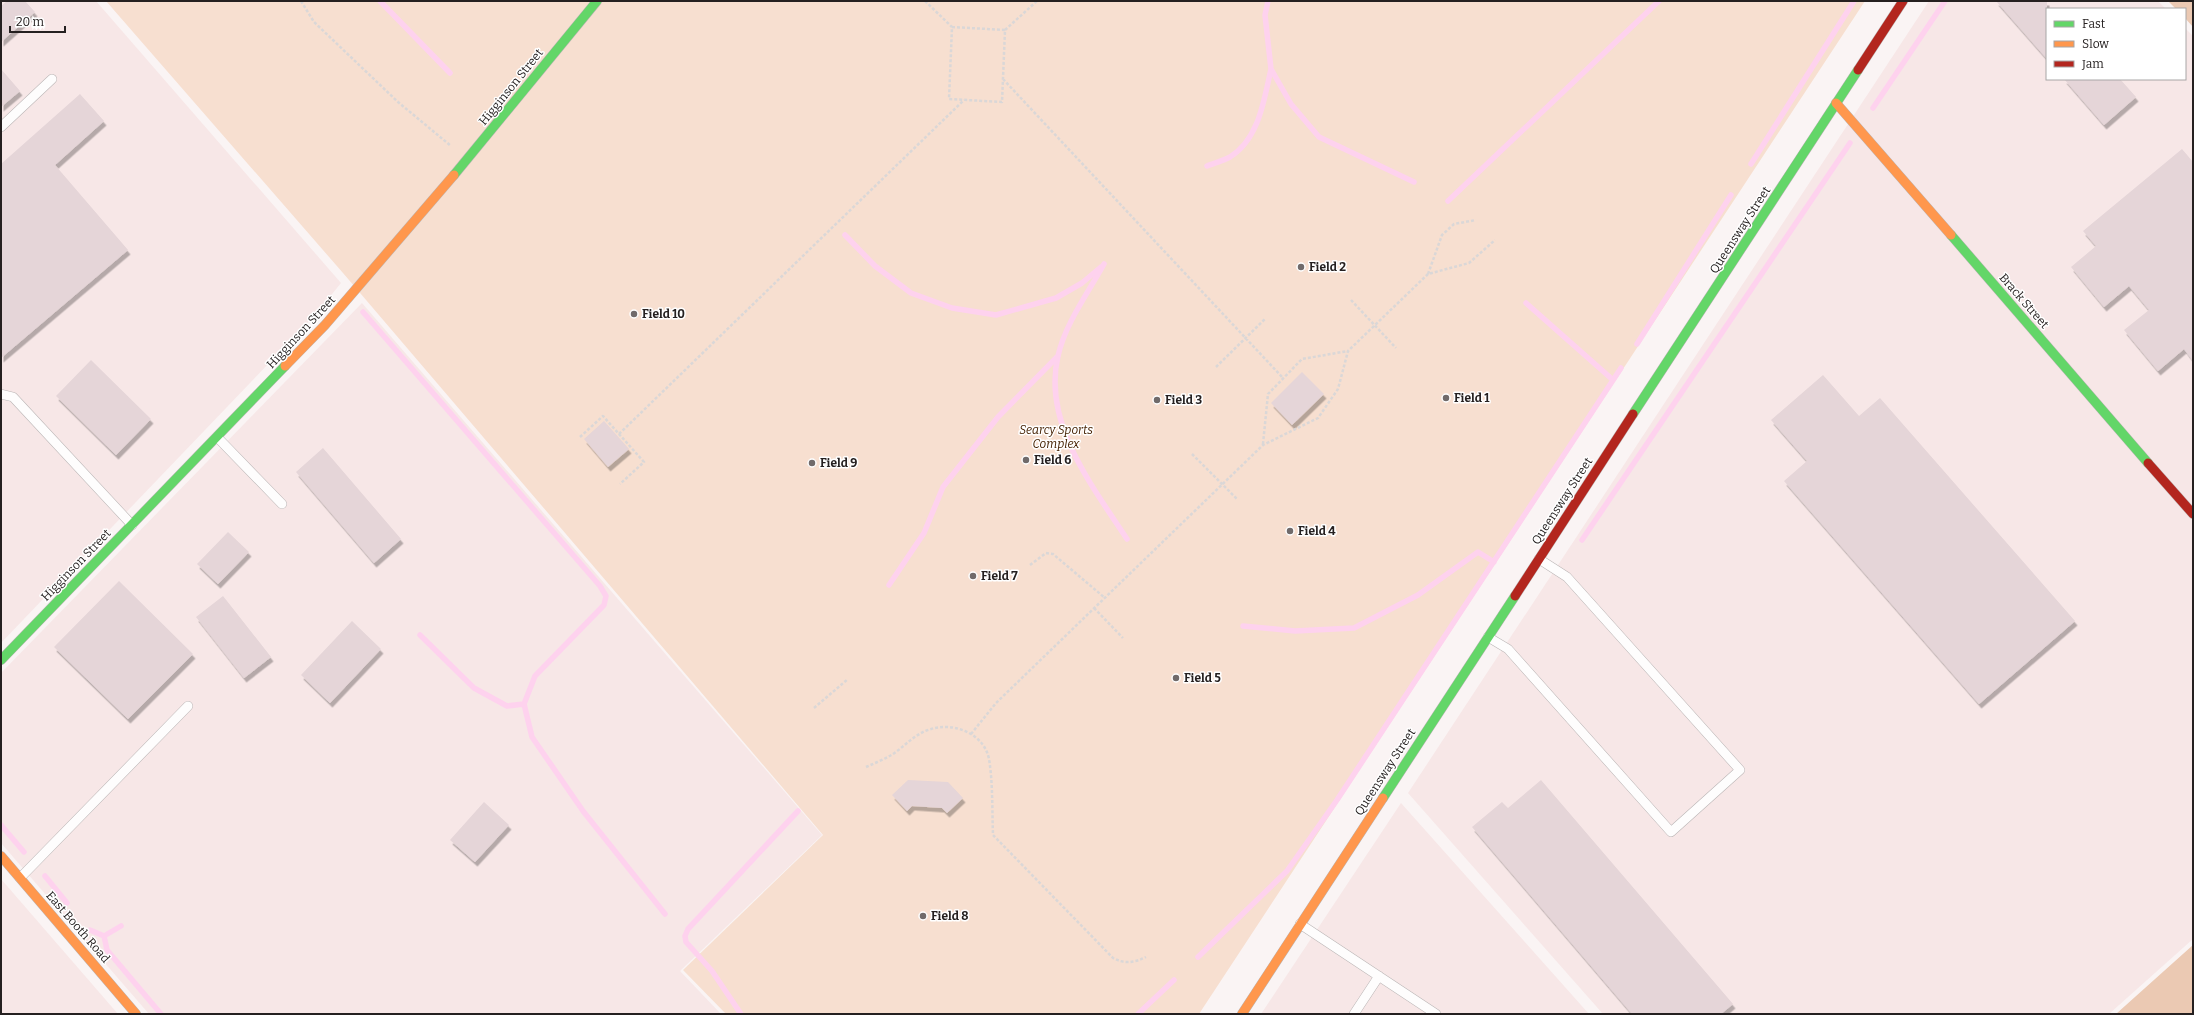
<svg xmlns="http://www.w3.org/2000/svg" width="2194" height="1015" font-family="Bitter,serif">
<defs>
<filter id="shadow"><feDropShadow dx="2.5" dy="4.5" stdDeviation="0" flood-color="#0004"/></filter>
</defs>
<rect width="100%" height="100%" fill="#faf4f4"/>
<path fill="#f7e7e7" d="M 1,1 L 96,1 L 341,283 L 316,314 L 1,643 Z
M 1929,1 L 2158,1 L 2166,9 L 2047,9 L 2047,79 L 2185,79 L 2185,28 L 2193,36 L 2193,939 L 2109,1014 L 1603,1014 L 1408,793 Z
M 362,303 L 822,835 L 680,971 L 721,1014 L 149,1014 L 1,843 L 1,673 Z
M 1401,803 L 1589,1014 L 1261,1014 Z
M 1,879 L 118,1014 L 1,1014 Z"/>
<path fill="#f7dfd0" d="M 106,1 L 1865,1 L 1199,1014 L 726,1014 L 683,970 L 823,835 L 343,273 Z"/>
<path fill="#ebc9b3" d="M 2168,1 L 2193,1 L 2193,27 L 2185,18 L 2185,9 L 2176,9 Z
M 2193,945 L 2193,1014 L 2116,1014 Z"/>
<g fill="none" stroke-linecap="round" stroke-linejoin="round">
<path stroke="#fed2ee" stroke-width="5.5" d="M 380,1 L 450,73
M 1268,1 L 1265,15 L 1271,69 L 1291,104 L 1319,137 L 1414,182
M 1873,108 L 1945,1
M 1751,164 L 1854,1
M 1207,166 C 1214,163 1223,161 1230,157 C 1259,139 1264,100 1271,69
M 1448,201 L 1659,1
M 845,235 L 875,266 L 911,293 L 952,308 L 996,315 L 1056,298 L 1082,283 L 1101,267
M 1104,264 C 1088,293 1065,324 1058,356 C 1042,423 1093,487 1127,539
M 1526,303 L 1613,380
M 363,312 L 600,586 L 606,596 L 604,605 L 535,676 L 524,704 L 532,737 L 583,811 L 665,914
M 1637,344 L 1731,195
M 1582,540 L 1850,143
M 889,585 L 924,533 L 943,487 L 998,417 L 1058,356
M 1243,626 L 1295,631 L 1354,628 L 1418,595 L 1478,552 L 1494,562
M 420,635 L 474,688 L 507,706 L 524,704
M 1,825 L 24,852
M 45,876 L 67,903
M 90,930 L 104,936 L 107,950 L 161,1014
M 104,936 L 121,926
M 1198,957 L 1287,871 L 1337,800 L 1621,368
M 741,1014 L 712,971 L 686,942 L 685,936 L 688,929 L 798,811
M 1138,1014 L 1174,980"/>
</g>
<path fill="#e5d5d8" filter="url(#shadow)" d="M 7,1 L 25,1 L 35,12 L 1,42 L 1,6 Z
M 1996,1 L 2047,1 L 2047,59 Z
M 1,69 L 20,91 L 1,107 Z
M 2064,79 L 2120,79 L 2136,97 L 2104,125 Z
M 80,94 L 104,121 L 55,165 L 128,250 L 1,358 L 1,164 Z
M 2182,149 L 2193,162 L 2193,361 L 2184,349 L 2158,371 L 2124,330 L 2149,310 L 2129,286 L 2104,307 L 2071,267 L 2096,246 L 2083,231 Z
M 91,360 L 151,419 L 116,455 L 56,396 Z
M 1302,372 L 1324,394 L 1292,425 L 1271,403 Z
M 1823,375 L 1859,416 L 1880,398 L 2075,621 L 1979,704 L 1784,481 L 1807,461 L 1771,420 Z
M 604,421 L 629,449 L 608,467 L 584,439 Z
M 323,448 L 401,539 L 374,563 L 296,472 Z
M 228,532 L 249,552 L 218,584 L 197,564 Z
M 119,581 L 193,654 L 128,719 L 54,647 Z
M 223,596 L 271,657 L 244,678 L 196,617 Z
M 352,621 L 381,649 L 330,703 L 301,675 Z
M 908,780 L 948,782 L 963,798 L 947,813 L 942,808 L 912,806 L 907,811 L 892,795 Z
M 1541,780 L 1733,1004 L 1721,1014 L 1632,1014 L 1472,827 L 1502,802 L 1508,808 Z
M 484,802 L 509,825 L 475,862 L 450,840 Z"/>
<g fill="none" stroke-linecap="round" stroke-linejoin="round">
<g stroke="#bab5b5" stroke-width="10">
<path id="lane" d="M 1,127 L 52,79
M 1,394 L 13,397 L 132,525
M 217,437 L 282,504
M 1488,637 L 1508,649 L 1671,832 L 1740,770 L 1567,577 L 1539,559
M 20,878 L 188,706
M 1300,924 L 1436,1014
M 1354,1014 L 1379,976"/>
</g>
<g stroke="#bab5b5" stroke-width="10">
<path id="fast" d="M 454,175 L 597,1
M 1951,235 L 2148,463
M 1633,414 L 1858,70
M 1,660 L 285,366
M 1383,798 L 1515,596"/>
</g>
<g stroke="#bab5b5" stroke-width="10">
<path id="slow" d="M 1836,103 L 1951,235
M 285,366 L 325,325 L 454,175
M 1,856 L 136,1014
M 1242,1014 L 1383,798"/>
</g>
<g stroke="#bab5b5" stroke-width="10">
<path id="jam" d="M 1858,70 L 1903,1
M 2148,463 L 2193,514
M 1515,596 L 1633,414"/>
</g>
<path stroke="#dad7d7" stroke-width="2.5" stroke-dasharray="3 2" stroke-linecap="butt" d="M 301,1 L 314,22 L 398,102 L 451,146
M 925,1 L 952,27
M 952,27 L 1005,30 L 1002,102 L 949,99 Z
M 1005,30 L 1037,1
M 1003,79 L 1283,378
M 1428,274 L 1442,235 L 1454,224 L 1476,220
M 1351,300 L 1396,348
M 1216,367 L 1266,318
M 619,434 L 964,100
M 580,437 L 603,416 L 644,462 L 620,484
M 1263,444 L 1268,394 L 1302,359 L 1348,351
M 1192,454 L 1237,499
M 1030,565 L 1046,553 L 1053,554 L 1105,598
M 1094,608 L 1123,638
M 814,708 L 848,679
M 971,734 L 996,703 L 1263,445 L 1318,418 L 1338,389 L 1348,351 L 1428,274 L 1469,263 L 1495,240
M 866,767 C 875,763 885,759 893,754 C 906,745 916,733 931,729 C 953,722 984,733 989,759 C 993,783 992,810 993,835 L 1113,958 C 1124,964 1134,963 1146,957"/>
<use href="#lane" stroke="#fefdfd" stroke-width="9"/>
<use href="#fast" stroke="#63d668" stroke-width="9"/>
<use href="#slow" stroke="#ff974d" stroke-width="9"/>
<use href="#jam" stroke="#b3261e" stroke-width="9"/>
</g>
<g fill="#706a6a" stroke="#fff" stroke-width="1.5">
<circle cx="1301" cy="267" r="4"/>
<circle cx="634" cy="314" r="4"/>
<circle cx="1446" cy="398" r="4"/>
<circle cx="1157" cy="400" r="4"/>
<circle cx="1026" cy="460" r="4"/>
<circle cx="812" cy="463" r="4"/>
<circle cx="1290" cy="531" r="4"/>
<circle cx="973" cy="576" r="4"/>
<circle cx="1176" cy="678" r="4"/>
<circle cx="923" cy="916" r="4"/>
</g>
<g text-anchor="middle" stroke-width="3" stroke-linejoin="round" paint-order="stroke">
<g font-size="12" fill="#252020" stroke="#fff">
<text transform="translate(511 87) rotate(-51)" y="4">Higginson Street</text>
<text transform="translate(1740 230) rotate(-57)" y="4">Queensway Street</text>
<text transform="translate(2024 301) rotate(49)" y="4">Brack Street</text>
<text transform="translate(301 332) rotate(-47)" y="4">Higginson Street</text>
<text transform="translate(1562 501) rotate(-57)" y="4">Queensway Street</text>
<text transform="translate(76 565) rotate(-46)" y="4">Higginson Street</text>
<text transform="translate(1385 772) rotate(-57)" y="4">Queensway Street</text>
<text transform="translate(78 927) rotate(49)" y="4">East Booth Road</text>
</g>
<g font-size="12" font-weight="bold" fill="#252020" stroke="#fff" text-anchor="start">
<text x="1309" y="271">Field 2</text>
<text x="642" y="318">Field 10</text>
<text x="1454" y="402">Field 1</text>
<text x="1165" y="404">Field 3</text>
<text x="1034" y="464">Field 6</text>
<text x="820" y="467">Field 9</text>
<text x="1298" y="535">Field 4</text>
<text x="981" y="580">Field 7</text>
<text x="1184" y="682">Field 5</text>
<text x="931" y="920">Field 8</text>
</g>
<g font-size="12" font-style="italic" fill="#442000" stroke="#fff">
<text x="1056" y="434">Searcy Sports<tspan x="1056" dy="14">Complex</tspan></text>
</g>
</g>
<rect width="2194" height="1015" fill="none" stroke="#252020" stroke-width="4"/>
<rect x="2046" y="8" width="140" height="72" fill="#ffffff" stroke="#a8a6a6"/>
<rect x="2054" y="21" width="20" height="6" fill="#63d668" stroke="#a8a6a6"/>
<text x="2082" y="28" font-size="12" fill="#252020">Fast</text>
<rect x="2054" y="41" width="20" height="6" fill="#ff974d" stroke="#a8a6a6"/>
<text x="2082" y="48" font-size="12" fill="#252020">Slow</text>
<rect x="2054" y="61" width="20" height="6" fill="#b3261e" stroke="#a8a6a6"/>
<text x="2082" y="68" font-size="12" fill="#252020">Jam</text>
<path d="M10 26v6h55v-6" fill="none" stroke="#252020" stroke-width="2"/>
<text x="16" y="26" font-size="12" fill="#252020" stroke="#ffffff" stroke-width="3" paint-order="stroke">20 m</text>
</svg>
